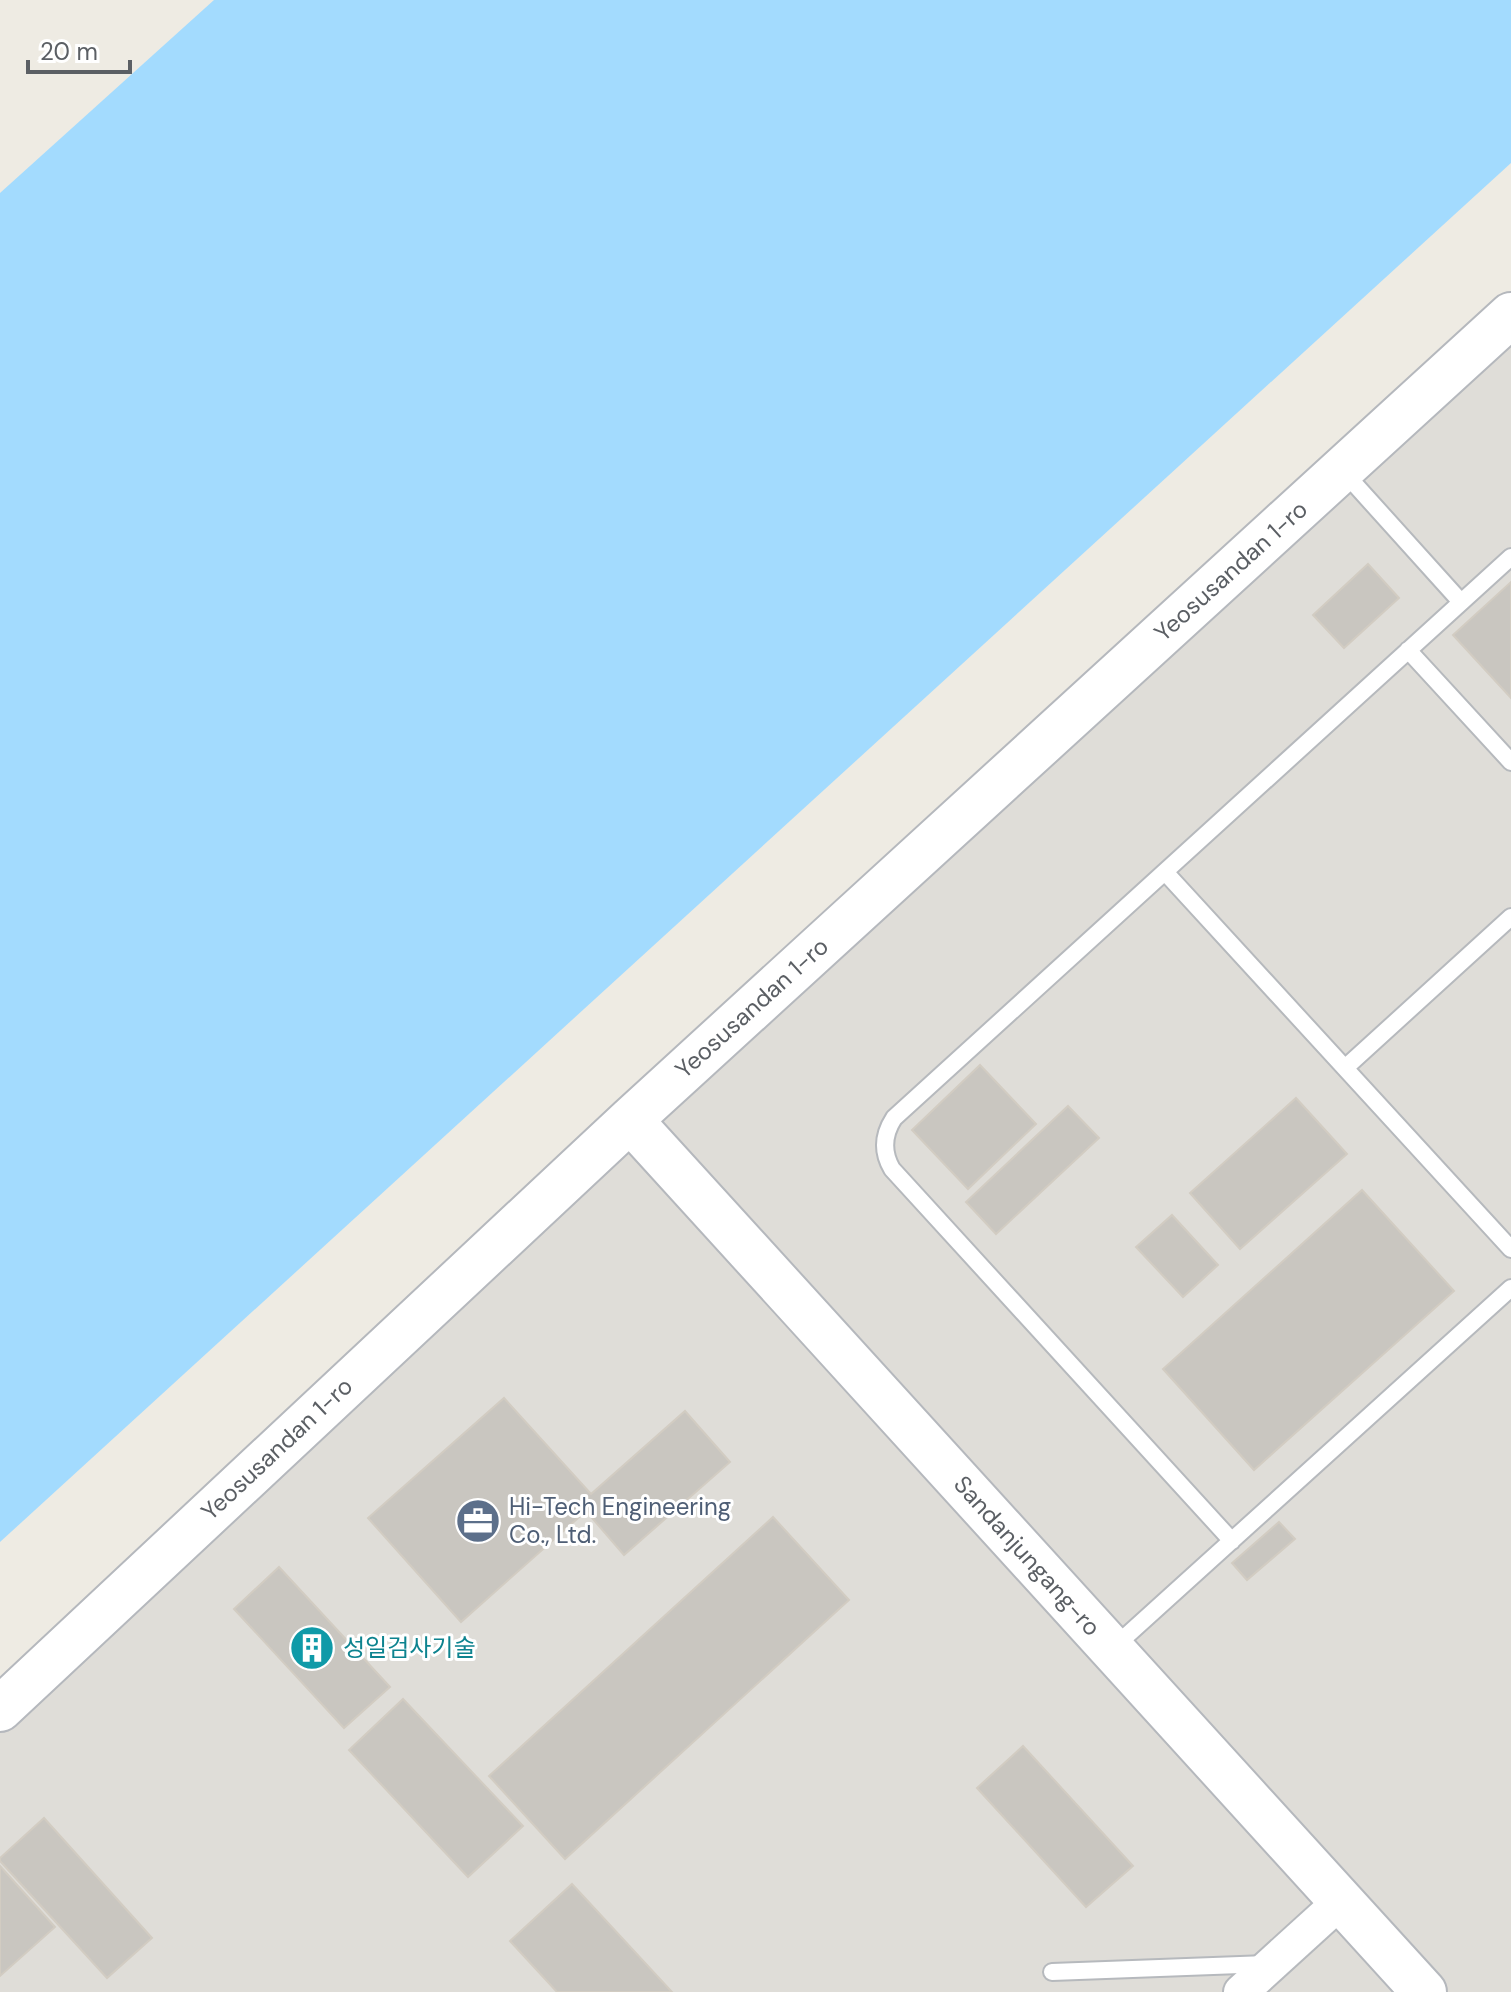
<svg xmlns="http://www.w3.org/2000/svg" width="1511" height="1992" font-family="'DM Sans','Noto Sans KR',sans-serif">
<rect width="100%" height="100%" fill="#eeebe3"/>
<path fill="#dfddd8" d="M 1511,315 L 1511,1992 L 0,1992 L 0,1709 Z"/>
<path fill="#a3dbfe" d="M 214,0 L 1511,0 L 1511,163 L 0,1542 L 0,193 Z"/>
<path fill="#c9c6c0" stroke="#d2ccc2" stroke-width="2" d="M 1368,564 L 1399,598 L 1344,648 L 1313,615 Z
M 1511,582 L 1511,698 L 1453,635 Z
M 980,1065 L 1036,1124 L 968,1189 L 912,1130 Z
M 1296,1098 L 1347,1154 L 1240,1249 L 1190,1193 Z
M 1068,1106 L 1099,1138 L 996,1234 L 966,1202 Z
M 1362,1190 L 1454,1291 L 1254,1470 L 1163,1369 Z
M 1172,1215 L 1218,1265 L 1183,1297 L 1136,1247 Z
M 504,1398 L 591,1494 L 685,1411 L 730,1462 L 624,1555 L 586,1511 L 461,1622 L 368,1518 Z
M 773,1517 L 849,1600 L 565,1859 L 489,1776 Z
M 1279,1522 L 1295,1539 L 1247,1580 L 1232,1563 Z
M 279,1567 L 390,1687 L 344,1728 L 234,1609 Z
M 403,1699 L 523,1826 L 468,1877 L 349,1750 Z
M 1023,1746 L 1133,1866 L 1086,1907 L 977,1788 Z
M 44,1818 L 152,1938 L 107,1978 L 0,1861 L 0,1858 Z
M 0,1866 L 55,1927 L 0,1976 Z
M 572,1884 L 672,1992 L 557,1992 L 510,1941 Z"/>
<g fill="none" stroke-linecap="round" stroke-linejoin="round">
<g stroke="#b6b9bd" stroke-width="20">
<path id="lane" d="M 1342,470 L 1461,602
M 1408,650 L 1511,762
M 1165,872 L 1511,1249
M 1345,1068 L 1511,917
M 1232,1541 L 892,1169 C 882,1152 883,1135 894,1118 L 1511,557
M 1113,1648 L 1511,1288
M 1052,1972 L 1267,1964"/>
</g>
<g stroke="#b6b9bd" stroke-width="38">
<path id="street" d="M 1241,1992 L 1341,1901"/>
</g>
<g stroke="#b5b8bd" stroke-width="48">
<path id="secondary" d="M 630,1120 L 1424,1992
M 0,1709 L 630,1120 L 1511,315"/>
</g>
<use href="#lane" stroke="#fff" stroke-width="16"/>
<use href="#street" stroke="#fff" stroke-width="34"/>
<use href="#secondary" stroke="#fff" stroke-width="44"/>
</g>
<defs>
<g id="office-disc" transform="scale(2.3)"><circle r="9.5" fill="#5c6f8a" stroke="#fff"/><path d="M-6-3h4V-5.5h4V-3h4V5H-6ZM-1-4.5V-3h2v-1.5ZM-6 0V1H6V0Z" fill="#fff"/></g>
<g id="building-disc" transform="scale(2.3)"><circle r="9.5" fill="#0f9aa8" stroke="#fff"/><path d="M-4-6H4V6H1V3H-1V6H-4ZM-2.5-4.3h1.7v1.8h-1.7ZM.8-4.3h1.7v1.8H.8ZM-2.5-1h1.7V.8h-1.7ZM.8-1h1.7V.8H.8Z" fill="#fff"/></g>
</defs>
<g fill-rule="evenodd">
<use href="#office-disc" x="478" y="1521"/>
<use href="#building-disc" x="312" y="1648"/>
</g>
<g text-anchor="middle" stroke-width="6" stroke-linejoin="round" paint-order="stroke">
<g font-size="24" fill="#5b5f64" stroke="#fff">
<text transform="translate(1231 571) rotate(-42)" y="8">Yeosusandan 1-ro</text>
<text transform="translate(752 1008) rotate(-42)" y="8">Yeosusandan 1-ro</text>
<text transform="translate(277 1449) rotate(-43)" y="8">Yeosusandan 1-ro</text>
<text transform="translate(1027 1556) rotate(48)" y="8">Sandanjungang-ro</text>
</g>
<g font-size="24" fill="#4e5e75" stroke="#fff" text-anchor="start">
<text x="509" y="1515">Hi-Tech Engineering<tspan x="509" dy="28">Co., Ltd.</tspan></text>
</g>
<g font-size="24" fill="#0d838f" stroke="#fff" text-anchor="start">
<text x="343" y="1656">성일검사기술</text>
</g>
</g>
<path d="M28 60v12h102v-12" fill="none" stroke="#5b5f64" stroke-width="4"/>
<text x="40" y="60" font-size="24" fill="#5b5f64" stroke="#ffffff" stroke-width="6" paint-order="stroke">20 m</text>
</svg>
